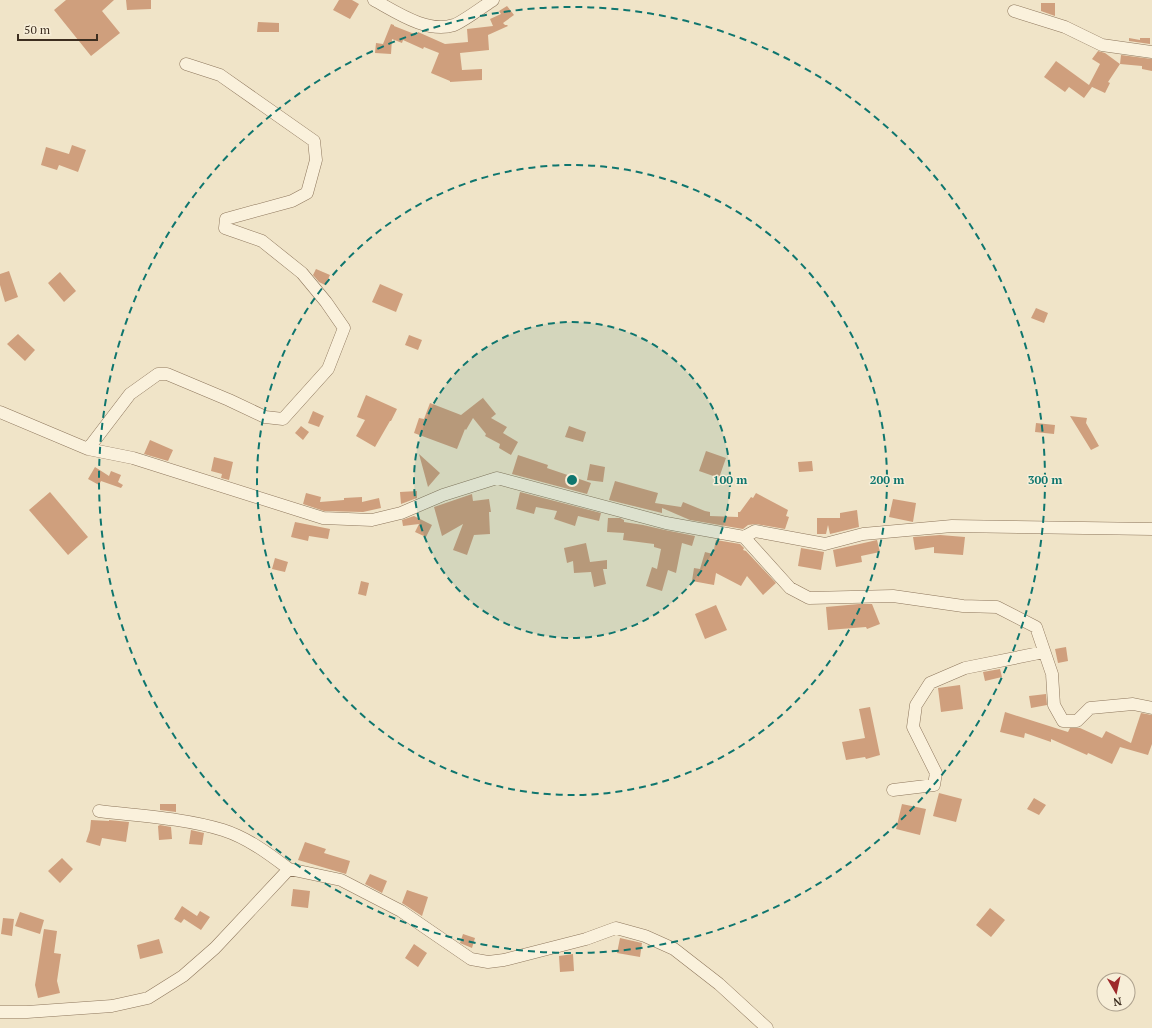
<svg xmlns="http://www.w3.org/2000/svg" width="1152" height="1028" font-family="'PT Serif',serif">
<rect width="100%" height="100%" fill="#f0e4c8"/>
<path fill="#cf9f7d" d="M 66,0 L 114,0 L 102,11 L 120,33 L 91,56 L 54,10 Z
M 126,0 L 151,0 L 151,9 L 127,10 Z
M 339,0 L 352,0 L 359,4 L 350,19 L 333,10 Z
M 1041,3 L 1055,3 L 1055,16 L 1041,11 Z
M 507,6 L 514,15 L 503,23 L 505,25 L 507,25 L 508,26 L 488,35 L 489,50 L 460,53 L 462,70 L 482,69 L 482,80 L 450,82 L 450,81 L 431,73 L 439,53 L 424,47 L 423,49 L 403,40 L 402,43 L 392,39 L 391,54 L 375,53 L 376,43 L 383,44 L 391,24 L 394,25 L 394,26 L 417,35 L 418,32 L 445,44 L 468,42 L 467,29 L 493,26 L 490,19 L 501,14 L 499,11 Z
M 258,22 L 279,23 L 279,32 L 257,32 Z
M 1129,38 L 1140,40 L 1140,38 L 1150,38 L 1150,44 L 1129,41 Z
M 1098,51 L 1105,53 L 1120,64 L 1108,82 L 1110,83 L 1105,93 L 1090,86 L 1092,87 L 1084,98 L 1069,87 L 1065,92 L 1044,77 L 1056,61 L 1089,85 L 1100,64 L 1092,59 Z
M 1121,55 L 1152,59 L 1152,71 L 1142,69 L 1142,66 L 1120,64 Z
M 72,145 L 86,150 L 78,172 L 59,165 L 57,170 L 41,165 L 46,147 L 69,154 Z
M 316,269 L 330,275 L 325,285 L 319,282 L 313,275 Z
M 9,271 L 18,297 L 5,302 L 0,285 L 0,274 Z
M 60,272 L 76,291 L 64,302 L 48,283 Z
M 380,284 L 403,294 L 396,312 L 372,302 Z
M 1036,308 L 1048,313 L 1044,323 L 1031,318 Z
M 18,334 L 35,350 L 25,361 L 7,344 Z
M 409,335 L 422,340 L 418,350 L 405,345 Z
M 366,395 L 397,409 L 391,421 L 390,421 L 375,447 L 356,436 L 365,420 L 357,417 Z
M 484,397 L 483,398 L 496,414 L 491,418 L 507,427 L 503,433 L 518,442 L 511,455 L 499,448 L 500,444 L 485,436 L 486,434 L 473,418 L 466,430 L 465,429 L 457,449 L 414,433 L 419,418 L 424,419 L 430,403 L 461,415 Z
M 313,411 L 324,416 L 319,427 L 308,423 Z
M 1070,416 L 1087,418 L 1086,423 L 1099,446 L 1091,450 Z
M 1036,423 L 1055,425 L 1054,434 L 1035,432 Z
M 301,426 L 309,432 L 303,440 L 295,433 Z
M 569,426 L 586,432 L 583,442 L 565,437 Z
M 150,440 L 173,450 L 168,461 L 144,454 Z
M 706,451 L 726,458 L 719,478 L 699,471 Z
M 419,454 L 440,473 L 428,487 Z
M 518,455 L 548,465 L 547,468 L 591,483 L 587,494 L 512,474 Z
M 214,457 L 233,462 L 229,480 L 221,478 L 222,474 L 211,471 Z
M 812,461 L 813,471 L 799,472 L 798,462 Z
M 590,464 L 605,467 L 603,482 L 587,480 Z
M 95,467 L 109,476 L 111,471 L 121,475 L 118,482 L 123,485 L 121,488 L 101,481 L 99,485 L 88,479 Z
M 615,481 L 658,493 L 655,503 L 681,507 L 683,502 L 705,511 L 710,512 L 710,516 L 738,517 L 738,512 L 740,512 L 751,497 L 753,498 L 756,493 L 788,510 L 786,516 L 789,517 L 785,529 L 756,524 L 748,525 L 743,529 L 690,520 L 662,508 L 662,513 L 609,500 Z
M 417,491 L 417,498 L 401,504 L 400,492 Z
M 50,492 L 88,537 L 68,555 L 29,510 Z
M 520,492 L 601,513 L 599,521 L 578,516 L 575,526 L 554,519 L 557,511 L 536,507 L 534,514 L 516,509 Z
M 306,493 L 321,497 L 320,502 L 344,500 L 344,498 L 362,497 L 362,502 L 379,498 L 381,508 L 363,512 L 324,511 L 303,504 Z
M 472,494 L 473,501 L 489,499 L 491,512 L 489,512 L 490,534 L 474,535 L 467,555 L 453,550 L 463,524 L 442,536 L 434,507 Z
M 893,499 L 916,503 L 913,522 L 889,517 Z
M 857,510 L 859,527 L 830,534 L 828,525 L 826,534 L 817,534 L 817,518 L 840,518 L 840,513 Z
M 414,516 L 432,525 L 426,537 L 415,532 L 419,524 L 403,526 L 402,520 Z
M 608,518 L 620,518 L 624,520 L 624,522 L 643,525 L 665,530 L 695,536 L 692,546 L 682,543 L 676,573 L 668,570 L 662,591 L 646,586 L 652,567 L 657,569 L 661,549 L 654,547 L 654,544 L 623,540 L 624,533 L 607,532 Z
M 295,522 L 330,529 L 328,539 L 309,536 L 308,541 L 291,537 Z
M 940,535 L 965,537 L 963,555 L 934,553 L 934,547 L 915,550 L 913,537 Z
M 716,540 L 740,544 L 744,548 L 743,550 L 746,551 L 776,583 L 763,595 L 747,576 L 741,586 L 716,573 L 714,585 L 692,581 L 694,568 L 700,569 L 705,552 L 713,554 Z
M 877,540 L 880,552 L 861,556 L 862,562 L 836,567 L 833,550 Z
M 586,543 L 590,562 L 607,560 L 607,569 L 603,569 L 606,584 L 594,587 L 591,572 L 574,573 L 573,561 L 567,563 L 564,548 Z
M 801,548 L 824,552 L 821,570 L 798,566 Z
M 275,558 L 288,562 L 285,572 L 272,569 Z
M 361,581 L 369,583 L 366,596 L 358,594 Z
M 859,604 L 872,604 L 880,624 L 867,629 L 866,627 L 828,630 L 826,607 Z
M 716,605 L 727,630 L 705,639 L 695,614 Z
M 1066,647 L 1068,661 L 1058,663 L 1055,649 Z
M 1000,669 L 1002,677 L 985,681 L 983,672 Z
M 960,685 L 963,709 L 941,712 L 938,688 Z
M 1046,694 L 1047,705 L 1031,708 L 1029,696 Z
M 870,707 L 880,755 L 866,759 L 865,757 L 846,760 L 842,742 L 865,738 L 859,709 Z
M 1005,712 L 1068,732 L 1070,728 L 1080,728 L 1102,738 L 1106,731 L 1131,743 L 1141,713 L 1152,715 L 1152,744 L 1148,755 L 1120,747 L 1112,764 L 1088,753 L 1087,755 L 1051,739 L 1051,742 L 1025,733 L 1024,738 L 1000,732 Z
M 939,793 L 962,799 L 956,822 L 933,816 Z
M 1034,798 L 1046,805 L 1039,815 L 1027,809 Z
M 160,804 L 176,804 L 176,812 L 160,810 Z
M 902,804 L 926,809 L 920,835 L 896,829 Z
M 91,820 L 109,821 L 109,820 L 129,822 L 126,842 L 102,838 L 100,846 L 86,842 L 90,830 Z
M 160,825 L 171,827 L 172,839 L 159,840 L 158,826 Z
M 191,830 L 204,833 L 202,845 L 189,844 Z
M 305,842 L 326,849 L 324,853 L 350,861 L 346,874 L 298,860 Z
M 62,858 L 73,869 L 60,883 L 48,871 Z
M 370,874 L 387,881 L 382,893 L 365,884 Z
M 293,889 L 310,891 L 308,908 L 291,906 Z
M 407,890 L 428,897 L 422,916 L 402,903 Z
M 182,906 L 197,916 L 200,911 L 210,917 L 201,930 L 184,919 L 181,923 L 174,919 Z
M 990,908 L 1005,920 L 991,937 L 976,925 Z
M 20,912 L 44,920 L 40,934 L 15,926 Z
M 3,918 L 14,919 L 12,936 L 1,934 Z
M 44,929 L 57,931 L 54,953 L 61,954 L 57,981 L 60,993 L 38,998 L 35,985 Z
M 463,934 L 475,938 L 472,948 L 460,943 Z
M 620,938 L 642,943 L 640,957 L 617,953 Z
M 159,939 L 163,953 L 140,959 L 137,945 Z
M 414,944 L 427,953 L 418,967 L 405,958 Z
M 573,954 L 574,971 L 560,972 L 559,956 Z"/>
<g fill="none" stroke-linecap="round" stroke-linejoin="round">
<g stroke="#8d765c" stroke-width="13">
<path id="minor" d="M 374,0 C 396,12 428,34 454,25 C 464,21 484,6 493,0
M 1014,11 L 1065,27 L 1102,45 L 1152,52
M 0,412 L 88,449 L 133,458 L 323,518 L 372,520 L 401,513 L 443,495 L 497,478 L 666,523 L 744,537 L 755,531 L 825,544 L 863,534 L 952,526 L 1152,529
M 88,449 L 130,394 L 158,374 L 167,374 L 229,400 L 265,417 L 283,419 L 328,369 L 344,328 L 326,302 L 302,273 L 262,241 L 225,228 L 226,219 L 292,201 L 307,193 L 316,160 L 314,141 L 220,75 L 186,64
M 744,537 L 790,588 L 809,598 L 893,596 L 963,606 L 997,607 L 1036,627 L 1052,674 L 1054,705 L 1063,721 L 1077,721 L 1090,708 L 1133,704 L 1152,708
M 893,790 L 934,785 L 936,773 L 913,727 L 916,705 L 930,683 L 965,668 L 1044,652
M 99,811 C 140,816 183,818 223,830 C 248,838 269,854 289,869
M 0,1012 L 27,1012 L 112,1006 L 148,998 L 183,976 L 215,948 L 289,869 L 341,880 L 401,911 L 471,959 L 488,962 L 504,960 L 586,939 L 616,928 L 645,936 L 674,949 L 719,984 L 767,1028"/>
</g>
<use href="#minor" stroke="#faf1dc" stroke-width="12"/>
</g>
<circle cx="572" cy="480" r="158" fill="#0f766e" fill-opacity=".12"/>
<g fill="none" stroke="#0f766e" stroke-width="2" stroke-dasharray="7 5">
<circle cx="572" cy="480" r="158"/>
<circle cx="572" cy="480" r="315"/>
<circle cx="572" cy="480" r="473"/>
</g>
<circle cx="572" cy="480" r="6" fill="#0f766e" stroke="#f7eed8" stroke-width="2"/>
<g font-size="12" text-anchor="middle" font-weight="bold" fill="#0f766e" stroke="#f7eed8" stroke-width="3" stroke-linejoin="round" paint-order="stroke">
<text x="730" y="484">100 m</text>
<text x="887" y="484">200 m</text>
<text x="1045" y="484">300 m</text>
</g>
<g transform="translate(1116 992) rotate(171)"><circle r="19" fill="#f7eed8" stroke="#ada18e"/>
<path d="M0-3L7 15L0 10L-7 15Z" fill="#9e2a2b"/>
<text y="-6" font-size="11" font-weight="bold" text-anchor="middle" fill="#3d2e20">N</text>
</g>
<path d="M18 34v6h79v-6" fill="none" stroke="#3d2e20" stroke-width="2"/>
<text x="24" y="34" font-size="12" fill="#3d2e20" stroke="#f7eed8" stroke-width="3" paint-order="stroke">50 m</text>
</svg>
